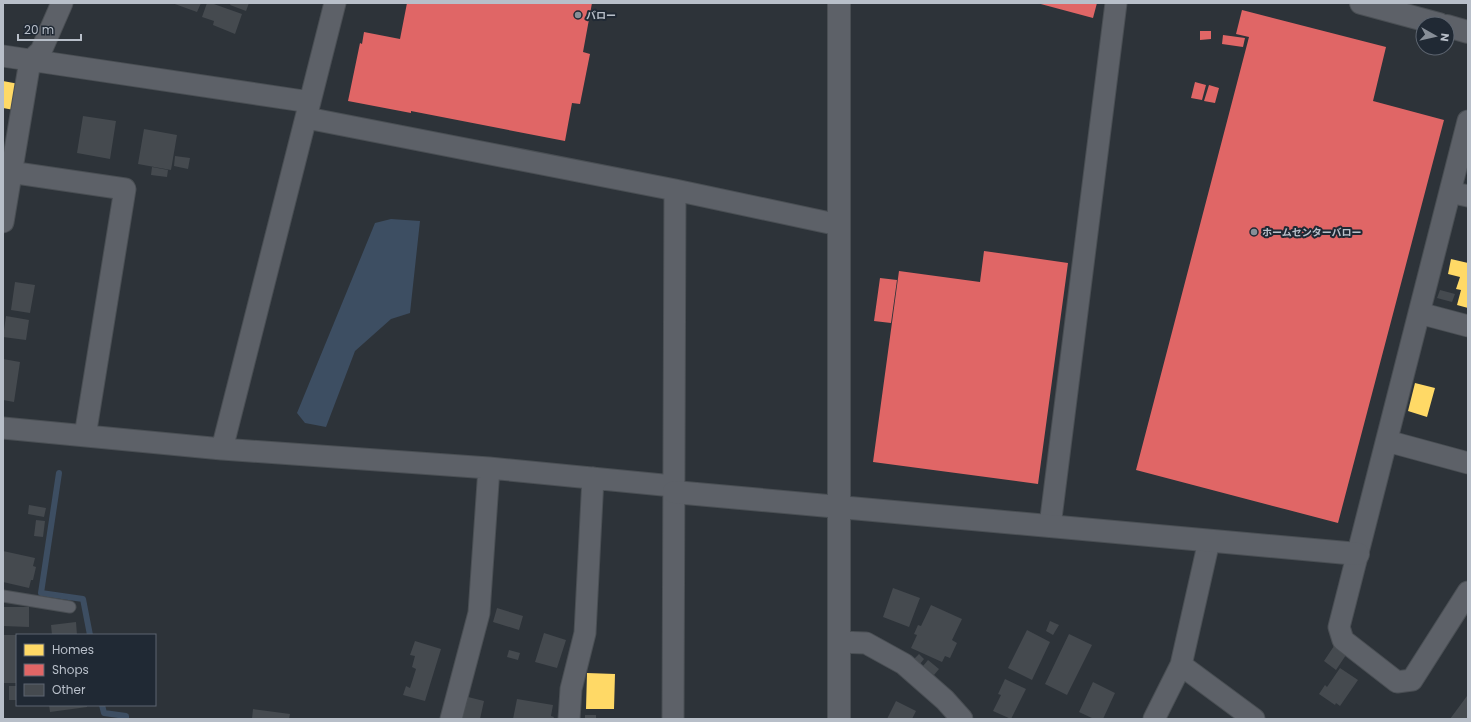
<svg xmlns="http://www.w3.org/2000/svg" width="1471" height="722" font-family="Poppins,'Noto Sans JP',sans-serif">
<rect width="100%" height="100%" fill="#2d3339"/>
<path fill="#3d4e62" d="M 391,219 L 420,221 L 410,313 L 391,319 L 355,351 L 326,427 L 305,423 L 297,413 L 375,223 Z"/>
<path fill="#ffd966" d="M 3,81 L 19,84 L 14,110 L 3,108 Z
M 1451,259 L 1468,263 L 1468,308 L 1457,305 L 1461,290 L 1456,289 L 1460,277 L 1448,274 Z
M 1415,383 L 1435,388 L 1427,417 L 1408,411 Z
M 587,673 L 615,674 L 614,709 L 586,709 Z"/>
<path fill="#e06666" d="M 407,3 L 592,3 L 583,52 L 590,54 L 580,104 L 572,103 L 565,141 L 411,111 L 411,113 L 348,101 L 360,43 L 362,44 L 364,32 L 400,39 Z
M 1037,3 L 1097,3 L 1093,18 Z
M 1242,10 L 1386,47 L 1373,101 L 1444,120 L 1338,523 L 1136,470 L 1249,37 L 1236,34 Z
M 1200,31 L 1211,31 L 1211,39 L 1200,40 Z
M 1223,35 L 1245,38 L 1243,47 L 1222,44 Z
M 1195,82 L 1206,85 L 1202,100 L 1191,98 Z
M 1209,85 L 1219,88 L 1215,103 L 1204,101 Z
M 984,251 L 1068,263 L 1038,484 L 873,462 L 899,271 L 980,282 Z
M 880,278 L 897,280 L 891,323 L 874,321 Z"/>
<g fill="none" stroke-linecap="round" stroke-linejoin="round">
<path stroke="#3d4e62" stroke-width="6" d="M 59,473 L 41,593 L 83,599 L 90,635
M 102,705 L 104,713 L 126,716 L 126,719"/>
</g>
<path fill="#454a4f" d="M 172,3 L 201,3 L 197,12 Z
M 207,3 L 211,3 L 242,14 L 235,34 L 213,25 L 214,21 L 202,17 Z
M 231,3 L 249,3 L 246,11 L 230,5 Z
M 83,116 L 116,121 L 110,159 L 77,153 Z
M 144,129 L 177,135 L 171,170 L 138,164 Z
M 175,156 L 190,158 L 188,169 L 174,166 Z
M 152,167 L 168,170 L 167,177 L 151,175 Z
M 15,282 L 35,285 L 30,313 L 11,310 Z
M 1440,290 L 1455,294 L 1452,302 L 1437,298 Z
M 6,316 L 29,320 L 26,340 L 3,337 Z
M 3,359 L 20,362 L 14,402 L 3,400 Z
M 29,505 L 46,508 L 44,517 L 28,514 Z
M 36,520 L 45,521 L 43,537 L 34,536 Z
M 3,551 L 35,558 L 33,566 L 36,567 L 33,580 L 31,580 L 29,588 L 3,582 Z
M 893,588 L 920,598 L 909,627 L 883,617 Z
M 931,605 L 962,619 L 952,640 L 957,643 L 950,658 L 945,656 L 942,662 L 911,648 L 917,635 L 914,634 L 918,625 L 921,626 Z
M 3,607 L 29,607 L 29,627 L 3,626 Z
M 497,608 L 523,616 L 519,630 L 493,622 Z
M 1050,621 L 1059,625 L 1053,635 L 1046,631 Z
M 76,622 L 77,635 L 52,635 L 51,625 Z
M 1027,630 L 1050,642 L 1032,680 L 1008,668 Z
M 544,633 L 566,640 L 557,668 L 535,662 Z
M 1069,634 L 1092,645 L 1067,695 L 1045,684 Z
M 3,635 L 17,635 L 17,683 L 3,683 Z
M 415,641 L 441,649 L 425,701 L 403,695 L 406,686 L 410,688 L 416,669 L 412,667 L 415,656 L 410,655 Z
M 1334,646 L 1346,655 L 1336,670 L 1324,661 Z
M 509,650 L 520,653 L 518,660 L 507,657 Z
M 919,654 L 924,659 L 920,664 L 914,659 Z
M 928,660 L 939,669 L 934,675 L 923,666 Z
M 1340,668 L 1358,680 L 1340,706 L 1336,703 L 1335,705 L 1319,694 L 1325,685 L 1327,687 Z
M 1005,679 L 1026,689 L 1011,719 L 993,711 L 1001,695 L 998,694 Z
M 1093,682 L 1115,693 L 1103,719 L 1094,719 L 1079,712 Z
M 9,686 L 17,686 L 17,700 L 9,700 Z
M 464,696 L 484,701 L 480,719 L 459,719 Z
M 1467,696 L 1468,719 L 1450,719 Z
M 517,699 L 553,705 L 551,716 L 554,717 L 553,719 L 513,719 Z
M 896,701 L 916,711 L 912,719 L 887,719 Z
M 49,705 L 87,705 L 87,707 L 50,712 Z
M 253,709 L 290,714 L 289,719 L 252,719 Z
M 585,715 L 596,715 L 596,719 L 585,719 Z"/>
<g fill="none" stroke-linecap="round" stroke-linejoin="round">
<g stroke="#4a4f54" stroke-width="13">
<path id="service" d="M 3,596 L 70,607"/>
</g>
<g stroke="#4a4f54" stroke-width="23">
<path id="minor" d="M 3,56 L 310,102
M 307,118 L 675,190 L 839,225
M 1468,121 L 1339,627 L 1343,640 L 1397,682 L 1412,680 L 1468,592
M 3,171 L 125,189 L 85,436
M 1450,192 L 1468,196
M 3,222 L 30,61 L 41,51 L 62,3
M 1419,313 L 1468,326
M 3,428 L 222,449 L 489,468 L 673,486
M 1387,441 L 1468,463
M 222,449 L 335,3
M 1050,526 L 1116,3
M 839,642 L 866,643 L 904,664 L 945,700 L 962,719
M 1181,665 L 1254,719
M 451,719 L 479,613 L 489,468
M 569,719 L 571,689 L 585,633 L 593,478
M 673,719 L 675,190
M 1154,719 L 1181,665 L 1209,541"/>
</g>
<g stroke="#4a4f54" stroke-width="24">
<path id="tertiary" d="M 1361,3 L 1439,24
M 1447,26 L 1468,32
M 674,492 L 1358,554
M 839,719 L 839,3"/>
</g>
<use href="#service" stroke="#5d6168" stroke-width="11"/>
<use href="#minor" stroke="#5d6168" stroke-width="21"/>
<use href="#tertiary" stroke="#5d6168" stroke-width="22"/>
</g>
<g fill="#878e97" stroke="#202934" stroke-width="1.5">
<circle cx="578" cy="15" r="4"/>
<circle cx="1254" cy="232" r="4"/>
</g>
<g text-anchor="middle" stroke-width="4" stroke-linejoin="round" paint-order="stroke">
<g font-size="10" font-weight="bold" fill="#b8bfc9" stroke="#202934" text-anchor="start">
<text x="586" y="19">バロー</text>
<text x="1262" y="236">ホームセンターバロー</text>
</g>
</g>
<rect width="1471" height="722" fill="none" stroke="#b8bfc9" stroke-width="8"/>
<rect x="16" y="634" width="140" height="72" fill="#202934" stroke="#5d6570"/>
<rect x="24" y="644" width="20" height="12" fill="#ffd966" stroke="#5d6570"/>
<text x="52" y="654" font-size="12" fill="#b8bfc9">Homes</text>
<rect x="24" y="664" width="20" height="12" fill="#e06666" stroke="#5d6570"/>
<text x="52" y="674" font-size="12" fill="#b8bfc9">Shops</text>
<rect x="24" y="684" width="20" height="12" fill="#454a4f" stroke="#5d6570"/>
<text x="52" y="694" font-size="12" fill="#b8bfc9">Other</text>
<g transform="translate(1435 36) rotate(98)"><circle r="19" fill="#202934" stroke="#5d6570"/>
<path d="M0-3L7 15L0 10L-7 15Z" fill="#878e97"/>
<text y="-6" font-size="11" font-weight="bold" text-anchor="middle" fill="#b8bfc9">N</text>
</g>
<path d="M18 34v6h63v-6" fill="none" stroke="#b8bfc9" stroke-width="2"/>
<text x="24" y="34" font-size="12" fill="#b8bfc9" stroke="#202934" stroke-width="3" paint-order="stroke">20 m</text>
</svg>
